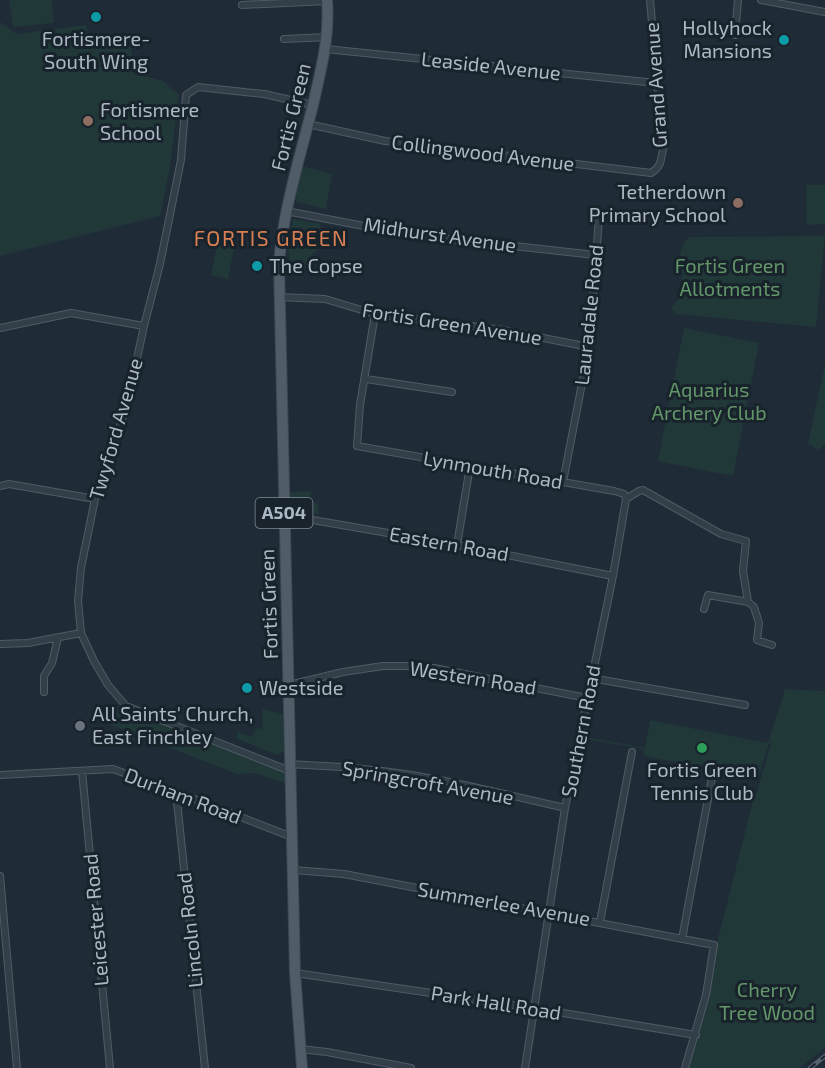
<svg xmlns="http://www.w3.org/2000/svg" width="825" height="1068" font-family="'Exo 2',sans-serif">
<rect width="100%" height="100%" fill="#1f2c38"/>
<path fill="#213839" d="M 9,0 L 52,0 L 54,23 L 13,27 Z
M 0,22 L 17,34 L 86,25 L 88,39 L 119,36 L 131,47 L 133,73 L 163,81 L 179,95 L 170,167 L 160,216 L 0,256 Z
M 298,165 L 332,174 L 326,209 L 296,202 Z
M 806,185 L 825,185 L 825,224 L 807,225 Z
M 293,219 L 321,224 L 316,253 L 312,253 L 311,268 L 290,268 L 288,247 Z
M 219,236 L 236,239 L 228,279 L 211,275 Z
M 825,236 L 816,327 L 676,314 L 671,308 L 678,299 L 683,273 L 680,269 C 679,256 680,247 689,237 Z
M 684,328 L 759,343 L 733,476 L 658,461 Z
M 825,364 L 825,444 L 819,450 L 808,444 Z
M 311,491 L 310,502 L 317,503 L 319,508 L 318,514 L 290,509 L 290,492 Z
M 785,689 L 825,691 L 825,1047 L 800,1068 L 688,1068 L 710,996 L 718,939 L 755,793 L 757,793 L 771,743 L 769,743 L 758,777 L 644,756 L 644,749 L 586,739 L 586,737 L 645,748 L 650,720 L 768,743 Z
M 126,706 L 290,771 L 291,785 L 255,773 L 237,774 L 109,724 L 115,711 Z
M 262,709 L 283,714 L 284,751 L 277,755 L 236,738 L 238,732 L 252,737 L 256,729 L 263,728 Z"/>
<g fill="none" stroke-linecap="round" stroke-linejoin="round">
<g stroke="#505b66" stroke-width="8">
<path id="minor" d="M 761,0 L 825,12
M 242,5 L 327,1
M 735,35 L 738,0
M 284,39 L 328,37
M 326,49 L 656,83
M 308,124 L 385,141 L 651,173 C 661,167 661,160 663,149 L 650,0
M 286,211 L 405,234 L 595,255
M 279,297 L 325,299 L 375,314 L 503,330 L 589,347
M 375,314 L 360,405 L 357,446 L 614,491 L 624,494 L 626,499
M 0,328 L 71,313 L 144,326
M 366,379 L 452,392
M 563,482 L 589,347 L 599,218
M 0,486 L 9,484 L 95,499
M 626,499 L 639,491 L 643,490 L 721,534 L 746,541 L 743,571 L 748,602
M 284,515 L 457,545 L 613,576
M 457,545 L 470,466
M 704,609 L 708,595 L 748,602 L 754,607 L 759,623 L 757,640 L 772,645
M 0,644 L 28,643 L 81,633
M 591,678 L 745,705
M 289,685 L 343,672 L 383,666 L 408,666 L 434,668 L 587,698
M 44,692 L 44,676 L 52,663 L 58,638
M 290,764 C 315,766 339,766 363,769 C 432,775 499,793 565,808
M 82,771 L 110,1068
M 290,771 L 126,706 L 108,685 L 94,661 L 81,633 L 78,601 L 81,568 L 95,499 L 127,405 L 144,326 L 160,264 L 181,160 L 186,95 L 198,87 L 264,94 L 313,105
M 0,775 L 113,769 L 176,792 L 292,837
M 176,792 L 205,1068
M 293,870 L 344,874 L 714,945 L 706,995 L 685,1068
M 0,876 L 17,1068
M 600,922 L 632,752
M 682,939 L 713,772
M 295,973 L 533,1008 L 696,1035
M 300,1049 L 327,1052 L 411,1068
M 525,1068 L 565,808 L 613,576 L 626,499"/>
</g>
<g stroke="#3c4752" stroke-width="12">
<path id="primary" d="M 302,1068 L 295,973 L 279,264 C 283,210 300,157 313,105 C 321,69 330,37 327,0"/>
</g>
<use href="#minor" stroke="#323e48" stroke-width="6"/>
<use href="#primary" stroke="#505d69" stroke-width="10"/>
<g stroke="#546270" stroke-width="4.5">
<path id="rail" d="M 810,1068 L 825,1056"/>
</g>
<use href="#rail" stroke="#18232c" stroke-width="2" stroke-dasharray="7" stroke-linecap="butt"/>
</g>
<g fill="#0f9aa8" stroke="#18232c" stroke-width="2">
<circle cx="96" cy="17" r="6"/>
<circle cx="784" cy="40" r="6"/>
<circle cx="257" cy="266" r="6"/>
<circle cx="247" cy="688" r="6"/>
</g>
<g fill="#8d6e63" stroke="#18232c" stroke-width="2">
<circle cx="88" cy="121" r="6"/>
<circle cx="738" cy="203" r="6"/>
</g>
<circle fill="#6b7280" stroke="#18232c" stroke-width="2" cx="80" cy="726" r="6"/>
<circle fill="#2e9e5b" stroke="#18232c" stroke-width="2" cx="702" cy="748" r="6"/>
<g text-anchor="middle" stroke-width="6" stroke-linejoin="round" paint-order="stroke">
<rect fill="#18232c" stroke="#808b97" stroke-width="1.5" x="255.5" y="498" width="57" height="30" rx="4.5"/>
<g font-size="18" font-weight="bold" fill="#acb8c5">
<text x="284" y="519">A504</text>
</g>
<g font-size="20" fill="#acb8c5" stroke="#18232c" text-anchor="start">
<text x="772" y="35" text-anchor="end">Hollyhock<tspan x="772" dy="23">Mansions</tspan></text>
<text x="96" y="46" text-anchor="middle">Fortismere-<tspan x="96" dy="23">South Wing</tspan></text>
<text x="100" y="117">Fortismere<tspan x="100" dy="23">School</tspan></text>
<text x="726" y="199" text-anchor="end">Tetherdown<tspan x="726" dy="23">Primary School</tspan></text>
<text x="269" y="273">The Copse</text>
<text x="259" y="695">Westside</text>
<text x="92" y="721">All Saints' Church,<tspan x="92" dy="23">East Finchley</tspan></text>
<text x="702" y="777" text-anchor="middle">Fortis Green<tspan x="702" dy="23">Tennis Club</tspan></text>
</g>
<g font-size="20" fill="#acb8c5" stroke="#18232c">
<text transform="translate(491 66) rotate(6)" y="7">Leaside Avenue</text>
<text transform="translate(656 85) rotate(-94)" y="7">Grand Avenue</text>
<text transform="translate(291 117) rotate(-76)" y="7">Fortis Green</text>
<text transform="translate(483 153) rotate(7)" y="7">Collingwood Avenue</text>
<text transform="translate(440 235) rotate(8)" y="7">Midhurst Avenue</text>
<text transform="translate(589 315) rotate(-84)" y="7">Lauradale Road</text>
<text transform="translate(452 324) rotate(9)" y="7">Fortis Green Avenue</text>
<text transform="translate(116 429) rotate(-74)" y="7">Twyford Avenue</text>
<text transform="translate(493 470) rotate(10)" y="7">Lynmouth Road</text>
<text transform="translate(449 544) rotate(10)" y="7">Eastern Road</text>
<text transform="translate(269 604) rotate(-92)" y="7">Fortis Green</text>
<text transform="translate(473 678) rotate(9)" y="7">Western Road</text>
<text transform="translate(581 731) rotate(-79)" y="7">Southern Road</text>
<text transform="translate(428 783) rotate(10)" y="7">Springcroft Avenue</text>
<text transform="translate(183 796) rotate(21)" y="7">Durham Road</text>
<text transform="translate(504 904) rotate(10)" y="7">Summerlee Avenue</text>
<text transform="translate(96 920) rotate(-95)" y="7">Leicester Road</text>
<text transform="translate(190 930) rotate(-96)" y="7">Lincoln Road</text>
<text transform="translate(496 1003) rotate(9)" y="7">Park Hall Road</text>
</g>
<g font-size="20" fill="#639669" stroke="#18232c">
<text x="730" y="273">Fortis Green<tspan x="730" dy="23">Allotments</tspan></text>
<text x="709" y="397">Aquarius<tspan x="709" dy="23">Archery Club</tspan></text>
<text x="767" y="997">Cherry<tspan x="767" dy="23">Tree Wood</tspan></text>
</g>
<g font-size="21" letter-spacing="1.5" fill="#d88054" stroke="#18232c">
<text x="271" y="246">FORTIS GREEN</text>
</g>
</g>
</svg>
